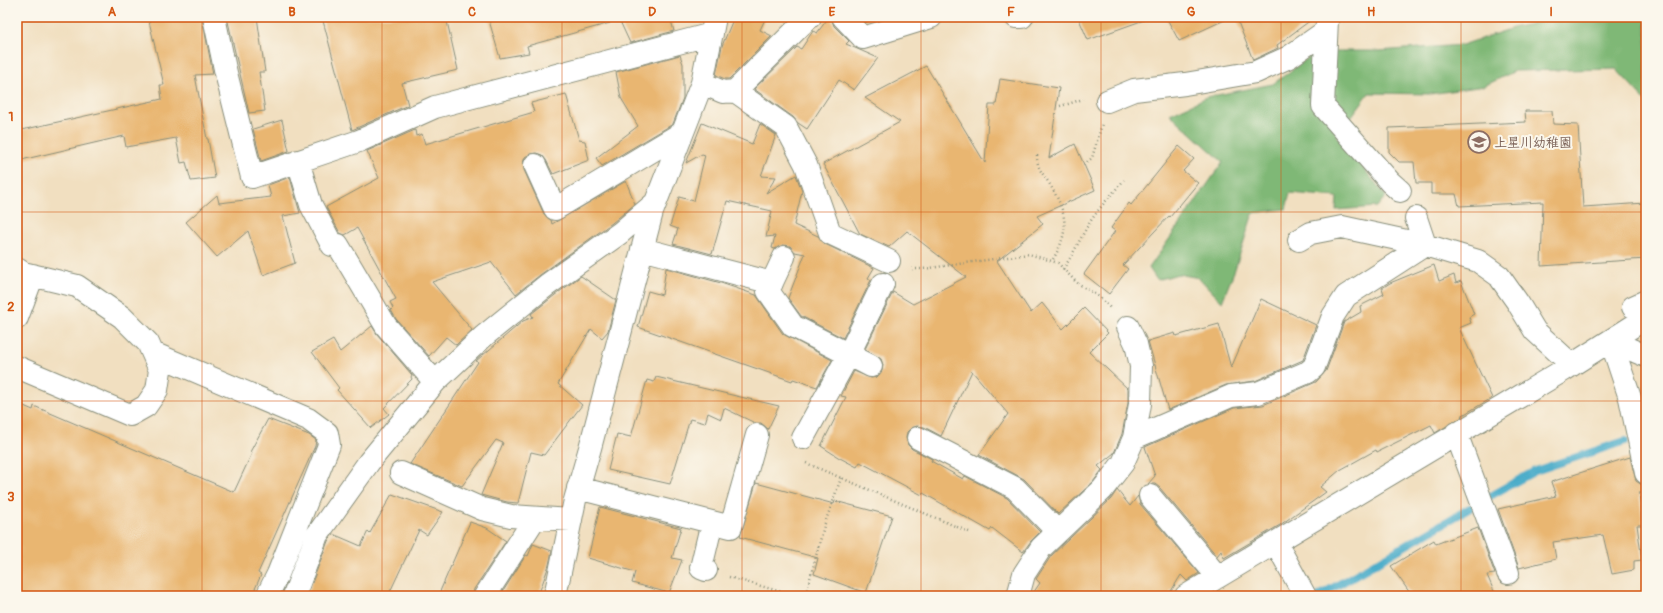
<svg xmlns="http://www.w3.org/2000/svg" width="1663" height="613" font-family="Pangolin,'Klee One',sans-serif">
<rect width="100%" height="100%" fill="#fbf7ec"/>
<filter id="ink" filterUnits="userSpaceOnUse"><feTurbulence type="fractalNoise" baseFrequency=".025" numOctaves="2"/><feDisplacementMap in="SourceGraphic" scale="8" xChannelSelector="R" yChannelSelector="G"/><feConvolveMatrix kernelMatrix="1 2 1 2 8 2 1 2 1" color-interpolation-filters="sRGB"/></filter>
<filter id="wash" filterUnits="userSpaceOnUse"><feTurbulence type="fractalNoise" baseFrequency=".012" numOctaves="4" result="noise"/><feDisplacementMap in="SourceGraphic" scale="16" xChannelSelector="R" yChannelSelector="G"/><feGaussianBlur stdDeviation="0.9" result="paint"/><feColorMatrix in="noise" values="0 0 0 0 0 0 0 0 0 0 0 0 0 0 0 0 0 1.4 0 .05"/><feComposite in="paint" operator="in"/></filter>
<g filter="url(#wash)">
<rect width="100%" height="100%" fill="#f1dfc0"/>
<path fill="#7fb876" stroke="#4f7a55" d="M 1568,17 L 1646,17 L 1646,101 L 1616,69 L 1515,71 L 1484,86 L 1430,94 L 1369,93 L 1337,136 L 1386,196 L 1377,207 L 1336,210 L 1337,197 L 1290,193 L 1286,209 L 1253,213 L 1235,269 L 1222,302 L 1199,278 L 1178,274 L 1157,280 L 1149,268 L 1223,162 L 1170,114 L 1207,97 L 1273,84 L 1316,52 L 1338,51 L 1378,51 L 1462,45 L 1516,27 Z"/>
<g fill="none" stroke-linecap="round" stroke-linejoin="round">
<path stroke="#49acc9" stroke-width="8" d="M 1490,496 L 1535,471 L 1625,441
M 1319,596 L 1470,508"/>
</g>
<g id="blocks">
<path fill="#e9b671" d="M 148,17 L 202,17 L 213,74 L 195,75 L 207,139 L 208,139 L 215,178 L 191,181 L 186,162 L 181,163 L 176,138 L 126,147 L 124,136 L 17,161 L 17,131 L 162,99 L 160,85 L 164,85 Z
M 227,17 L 257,17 L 265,72 L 259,72 L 265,111 L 249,113 Z
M 322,17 L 446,17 L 458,70 L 402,83 L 408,105 L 352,130 Z
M 488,17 L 609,17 L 610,23 L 527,46 L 529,53 L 500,58 Z
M 618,17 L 670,17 L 674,31 L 630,43 Z
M 734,17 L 766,17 L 760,30 L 772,36 L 729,79 L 725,79 L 716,75 L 722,46 Z
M 829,17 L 831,17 L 834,26 L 849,41 L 846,44 L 878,58 L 854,90 L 839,80 L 807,129 L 798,123 L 793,117 L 754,89 L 797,47 L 801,49 L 813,31 L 817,33 Z
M 860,17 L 873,17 L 866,23 Z
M 1078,17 L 1144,17 L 1144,20 L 1088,40 Z
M 1166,17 L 1231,17 L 1179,41 Z
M 1236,17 L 1315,17 L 1277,45 L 1278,48 L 1253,60 Z
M 680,55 L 683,64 L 683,98 L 673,124 L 602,166 L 596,158 L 638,126 L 621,98 L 616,72 Z
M 926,66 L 985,163 L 989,105 L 996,105 L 1000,79 L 1059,88 L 1049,158 L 1075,144 L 1095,190 L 1037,216 L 1043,224 L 997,261 L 1031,313 L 1042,303 L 1063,329 L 1084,308 L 1108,333 L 1089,352 L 1128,389 L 1128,403 L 1122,434 L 1114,453 L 1098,466 L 1102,470 L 1093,482 L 1058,514 L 1024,479 L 979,455 L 1008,414 L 972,371 L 941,436 L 924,427 L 917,426 L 911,428 L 907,432 L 906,438 L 908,445 L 912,449 L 932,459 L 931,461 L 963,479 L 965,476 L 1007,498 L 1040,532 L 1031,541 L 1023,552 L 992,528 L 990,531 L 923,493 L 922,495 L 860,462 L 857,467 L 838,457 L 821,446 L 846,397 L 841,396 L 854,371 L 871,378 L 877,377 L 882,371 L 883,365 L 881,359 L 865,349 L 893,292 L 913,304 L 966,277 L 907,231 L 889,247 L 860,234 L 823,164 L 900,122 L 865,98 Z
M 566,94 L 579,140 L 585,141 L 589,160 L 553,174 L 546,160 L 542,155 L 536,153 L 530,154 L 525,157 L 523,163 L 524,170 L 544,214 L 551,220 L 552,224 L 626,181 L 635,204 L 612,223 L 540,275 L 516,294 L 491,262 L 432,282 L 472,330 L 456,345 L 446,337 L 429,356 L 396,319 L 391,310 L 393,308 L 390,302 L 396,299 L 357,228 L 345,235 L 340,233 L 326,207 L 379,178 L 367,151 L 415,130 L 416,136 L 422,134 L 425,144 L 534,112 L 531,103 Z
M 1525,111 L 1552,111 L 1553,124 L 1578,125 L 1583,207 L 1646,203 L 1646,259 L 1541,266 L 1543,202 L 1459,206 L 1456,194 L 1431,194 L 1431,183 L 1416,183 L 1414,162 L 1399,162 L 1389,152 L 1389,128 L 1526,122 Z
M 282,120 L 289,151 L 261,161 L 253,129 Z
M 702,123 L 752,144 L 760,124 L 776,135 L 761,176 L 776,177 L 766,193 L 796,175 L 802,191 L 794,225 L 818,236 L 825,244 L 874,268 L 868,278 L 871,280 L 843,338 L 801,316 L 788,298 L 805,254 L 795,252 L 790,246 L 783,245 L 775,249 L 772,248 L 775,236 L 766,237 L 772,211 L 727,201 L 712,254 L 673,244 L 678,229 L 670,226 L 679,197 L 694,201 L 705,155 L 702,154 L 686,163 Z
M 1179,146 L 1194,159 L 1183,171 L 1198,183 L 1170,217 L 1169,216 L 1123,265 L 1128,269 L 1109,294 L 1084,274 L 1115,231 L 1111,228 L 1129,203 L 1131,205 Z
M 290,177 L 300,213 L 283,216 L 295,263 L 263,275 L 248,231 L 217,257 L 186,222 L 217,195 L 219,203 L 271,197 L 268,185 Z
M 1434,265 L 1439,281 L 1454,275 L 1456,283 L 1461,281 L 1474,314 L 1469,317 L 1471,323 L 1459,328 L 1492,398 L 1461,416 L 1462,417 L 1435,433 L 1431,425 L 1377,452 L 1376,450 L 1340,470 L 1320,487 L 1326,492 L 1280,525 L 1224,558 L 1221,551 L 1217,556 L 1160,488 L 1155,484 L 1148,484 L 1155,476 L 1145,447 L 1234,408 L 1263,405 L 1316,382 L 1326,371 L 1344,322 L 1361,312 L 1360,306 L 1384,294 L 1382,288 L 1390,283 Z
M 666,268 L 721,283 L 756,295 L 783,334 L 832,360 L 817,387 L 793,379 L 792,381 L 638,327 L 648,291 L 662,295 Z
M 581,276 L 616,300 L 608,331 L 602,338 L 591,329 L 558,384 L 582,405 L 544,455 L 531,452 L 518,503 L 507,502 L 481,495 L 503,443 L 496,440 L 462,486 L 410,464 L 478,362 L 476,361 L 523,321 L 533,317 L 531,314 L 555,295 Z
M 1261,299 L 1316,325 L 1303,360 L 1255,381 L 1226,385 L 1168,410 L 1148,341 L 1175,333 L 1176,336 L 1219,324 L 1231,368 Z
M 372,326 L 377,334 L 412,375 L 411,377 L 412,379 L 384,408 L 389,414 L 371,428 L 337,390 L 339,388 L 312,352 L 333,340 L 340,352 Z
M 656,377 L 702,388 L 779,406 L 768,429 L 761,423 L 755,423 L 724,408 L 721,419 L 708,413 L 705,423 L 690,419 L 670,484 L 608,470 L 617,434 L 631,437 L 647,380 L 654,382 Z
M 17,403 L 33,410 L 34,406 L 234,492 L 252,453 L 250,452 L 268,419 L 309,435 L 316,440 L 315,446 L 258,573 L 261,575 L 252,596 L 17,596 Z
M 1630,457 L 1636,481 L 1642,485 L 1646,485 L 1646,493 L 1639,493 L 1643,525 L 1637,525 L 1642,560 L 1634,561 L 1634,570 L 1612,574 L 1603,535 L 1553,542 L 1556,559 L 1519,568 L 1498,509 L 1556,496 L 1551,482 Z
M 756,483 L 834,504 L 835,501 L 892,516 L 866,593 L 814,574 L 818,558 L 740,537 Z
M 1117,490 L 1130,506 L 1138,496 L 1140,504 L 1199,573 L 1187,581 L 1181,575 L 1168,596 L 1031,596 L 1040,583 L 1036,579 L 1051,556 L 1111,499 Z
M 392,494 L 443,512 L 427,535 L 419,530 L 388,596 L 307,596 L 328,541 L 333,534 L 361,546 L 368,531 L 370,533 Z
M 600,507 L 681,528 L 672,558 L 682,560 L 669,593 L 632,583 L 635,572 L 588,558 Z
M 470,522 L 487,528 L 506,541 L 474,589 L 473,596 L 438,596 Z
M 1478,528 L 1495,574 L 1487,575 L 1496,596 L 1412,596 L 1391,566 L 1434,540 L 1436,544 Z
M 533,544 L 552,551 L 549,565 L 538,596 L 500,596 L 526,555 L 528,556 Z"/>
</g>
</g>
<g filter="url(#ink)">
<use href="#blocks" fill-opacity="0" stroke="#888e7a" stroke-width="1"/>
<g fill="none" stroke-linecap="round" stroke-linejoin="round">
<g stroke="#888e7a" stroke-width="24">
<path id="minor" d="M 214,17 L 225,69 L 252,177 L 359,141 L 435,107 L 712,34
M 843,17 L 863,38 L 931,17
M 1016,17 L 1022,17
M 1327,20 L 1323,106 L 1390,182 L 1400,191
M 702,83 L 723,92 L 735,91 L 803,23 L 810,17
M 735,91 L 786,127 L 806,165 L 830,233 L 889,261
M 1107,101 L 1134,90 L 1185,84 L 1256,72 L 1289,57 L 1326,31
M 298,161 L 311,205 L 332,245 L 338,245 L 386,326 L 435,382
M 535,165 L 555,209 L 682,133
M 1416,218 L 1425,245
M 1299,240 L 1311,233 L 1342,227 L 1425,245 L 1478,261 L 1499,276 L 1518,303 L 1535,331 L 1572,365
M 642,249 L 772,283
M 784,257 L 768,291 L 793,326 L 871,366
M 17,269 L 23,273 L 77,286 L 122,317 L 148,343 L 160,370 L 157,390 L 146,406 L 130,415 L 17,367
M 1633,307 L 1646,301
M 17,318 L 33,275
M 1611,341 L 1630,398 L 1646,473
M 1611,341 L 1646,356
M 153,353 L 308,419 L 327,433 L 329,445 L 278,574 L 267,596
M 1456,433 L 1508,573
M 803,438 L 848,356 L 883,284
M 918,438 L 1015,488 L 1058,532
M 1134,438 L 1231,396 L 1258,393 L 1308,372 L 1314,367 L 1333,316 L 1346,296 L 1425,245
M 401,473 L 482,509 L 511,516 L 571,520
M 578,488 L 731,527 L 757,435
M 1150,496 L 1218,577
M 1276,543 L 1305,596
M 706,570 L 701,568 L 712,522
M 294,596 L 317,535 L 369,462 L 435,382 L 484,336 L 547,285 L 620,233 L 655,203
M 485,596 L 535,518
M 555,596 L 575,500 L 590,448 L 652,212 L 702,83 L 715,17
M 1018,596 L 1024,574 L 1041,548 L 1102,490 L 1123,463 L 1134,438 L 1140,404 L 1141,366 L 1136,344 L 1128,327
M 1186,596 L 1564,370 L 1646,318"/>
</g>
<path stroke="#888e7a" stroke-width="2.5" stroke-dasharray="1 3" stroke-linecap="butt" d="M 1060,106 L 1068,104 L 1083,99
M 1037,155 C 1037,169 1042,172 1049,183 C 1067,213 1071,230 1052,261
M 1087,162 L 1092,158 L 1102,124
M 912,269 L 923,269 L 1029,254 L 1058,263 L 1076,282 L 1101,298 L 1111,309
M 1063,269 C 1073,255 1079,241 1087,227 C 1097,210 1111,195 1124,180
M 806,463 L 969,532
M 729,577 L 796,596
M 803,596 L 805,595 L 807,590 L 824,526 L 841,478"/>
<use href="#minor" stroke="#fff" stroke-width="22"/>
</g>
</g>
<path fill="none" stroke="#d45610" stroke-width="1" stroke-opacity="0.55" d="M 202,17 L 202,596M 382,17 L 382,596M 562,17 L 562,596M 742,17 L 742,596M 921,17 L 921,596M 1101,17 L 1101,596M 1281,17 L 1281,596M 1461,17 L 1461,596M 17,212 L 1646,212M 17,401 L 1646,401"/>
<defs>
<g id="school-ring" transform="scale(1.15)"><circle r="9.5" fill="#fbf7ec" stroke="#8d6e63" stroke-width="1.5"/><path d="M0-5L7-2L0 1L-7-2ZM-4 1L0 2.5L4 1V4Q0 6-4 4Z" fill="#8d6e63"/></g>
</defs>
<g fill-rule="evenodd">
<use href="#school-ring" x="1479" y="142"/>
</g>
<g text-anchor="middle" stroke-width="4" stroke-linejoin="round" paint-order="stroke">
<g font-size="13" font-weight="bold" fill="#785e54" stroke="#fbf7ec" text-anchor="start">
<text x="1494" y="147">上星川幼稚園</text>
</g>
</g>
<rect width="1663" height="613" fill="none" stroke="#fbf7ec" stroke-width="44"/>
<rect x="22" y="22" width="1619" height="569" fill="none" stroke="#d45610" stroke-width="1.5"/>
<g font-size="13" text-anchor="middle" font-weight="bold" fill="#d45610">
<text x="112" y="16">A</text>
<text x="292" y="16">B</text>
<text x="472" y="16">C</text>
<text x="652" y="16">D</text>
<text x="832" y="16">E</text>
<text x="1011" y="16">F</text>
<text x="1191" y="16">G</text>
<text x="1371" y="16">H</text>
<text x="1551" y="16">I</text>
<text x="11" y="121">1</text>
<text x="11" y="311">2</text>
<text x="11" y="501">3</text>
</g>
</svg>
